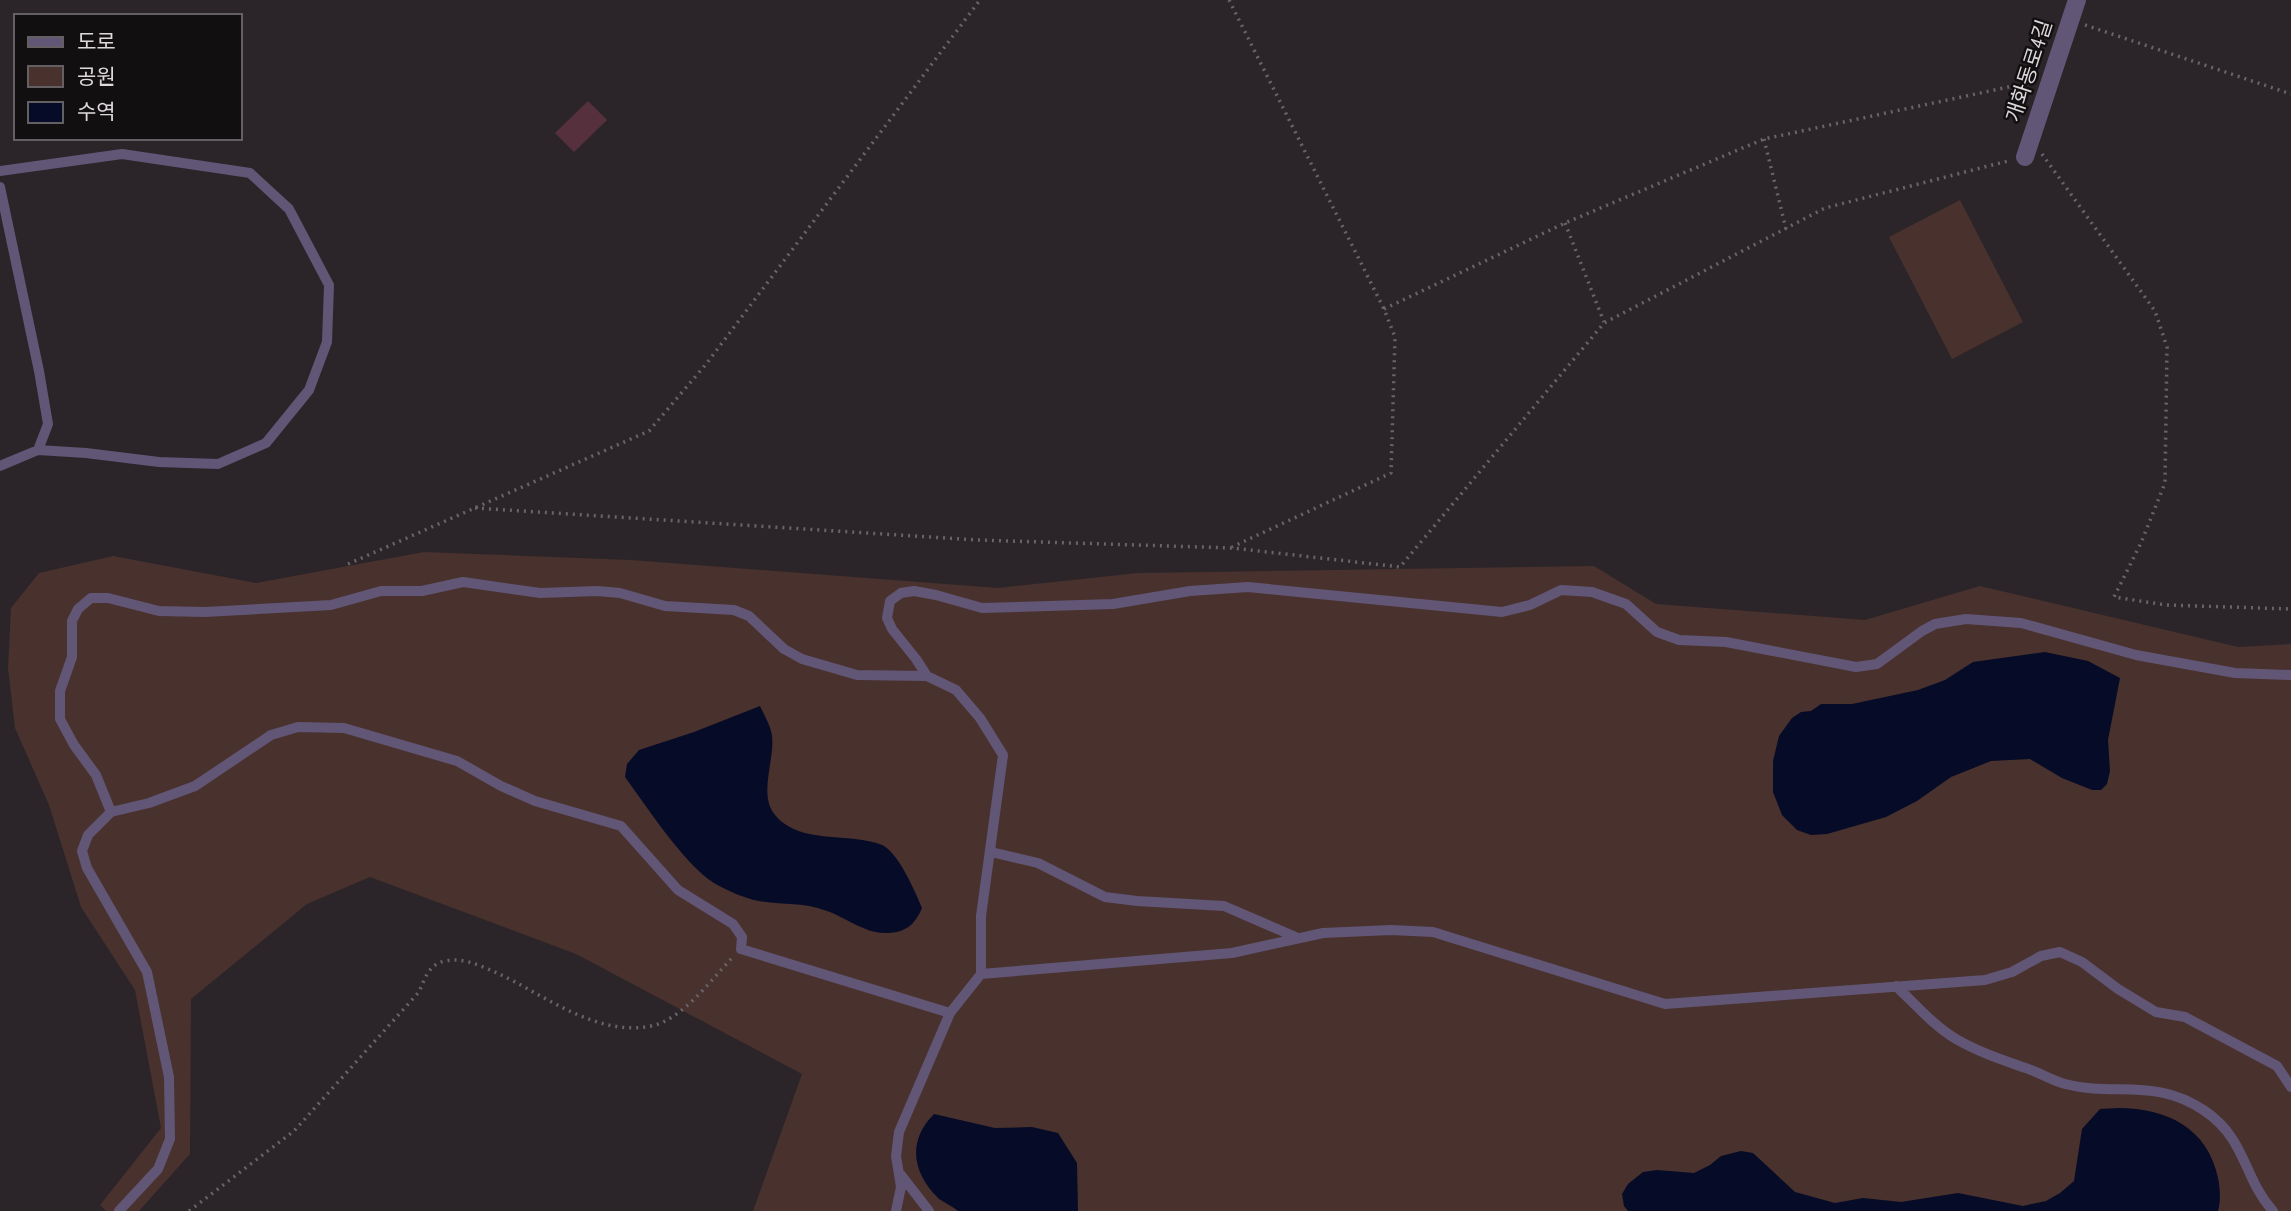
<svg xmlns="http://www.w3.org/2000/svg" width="2291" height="1211" font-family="'PT Sans Narrow','Noto Sans KR',sans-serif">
<rect width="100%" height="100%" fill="#2b252a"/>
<path fill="#49312d" d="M 1960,200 L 2023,322 L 1952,359 L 1889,237 Z
M 424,552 L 631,560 L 998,588 L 1138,573 L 1594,566 L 1656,604 L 1865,620 L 1980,586 L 2238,647 L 2291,644 L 2291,1211 L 753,1211 L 802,1074 L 576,954 L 370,877 L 307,904 L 191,999 L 190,1154 L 139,1211 L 106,1211 L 100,1205 L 161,1128 L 135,990 L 81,907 L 49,805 L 15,728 L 8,668 L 11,608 L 39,573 L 113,556 L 256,583 Z"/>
<path fill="#060b27" d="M 2045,652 L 2088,661 L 2120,678 L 2108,740 L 2110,771 L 2107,784 L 2101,790 L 2092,790 L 2062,778 L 2030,759 L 1991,761 L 1951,777 L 1917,801 L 1886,817 L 1827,834 L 1811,835 L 1797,830 L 1782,815 L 1773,792 L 1773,761 L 1779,736 L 1792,718 L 1801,712 L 1811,711 L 1821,704 L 1852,704 L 1918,690 L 1945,680 L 1973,662 Z
M 760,706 C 764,715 771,726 772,736 C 775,760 758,795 775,815 C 799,845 850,832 882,845 C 898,852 915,891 922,908 C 915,925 905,933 886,933 C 866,934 845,917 827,911 C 803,902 783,905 759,901 C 746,899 726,890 714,883 C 684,864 647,807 625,777 L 627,764 L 639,750 L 694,732 Z
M 2119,1108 C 2166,1108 2208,1128 2218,1178 C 2220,1188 2221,1201 2218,1211 L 1628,1211 L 1624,1206 L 1622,1194 L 1628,1184 L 1643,1172 L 1657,1170 L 1694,1173 L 1710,1165 L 1721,1156 L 1741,1151 L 1753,1153 L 1795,1192 L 1835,1203 L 1863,1198 L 1901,1202 L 1958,1193 L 2023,1206 L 2046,1201 L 2060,1193 L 2074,1181 L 2082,1129 L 2100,1109 Z
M 934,1114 L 995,1128 L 1032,1127 L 1058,1133 L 1077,1163 L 1078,1211 L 958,1211 C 952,1206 945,1203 939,1199 C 912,1173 907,1141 934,1114 Z"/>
<path fill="#56303c" d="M 588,101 L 607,120 L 574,152 L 555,133 Z"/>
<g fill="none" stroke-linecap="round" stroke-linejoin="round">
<path stroke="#696468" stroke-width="3.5" stroke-dasharray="2 5" stroke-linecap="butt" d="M 1229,0 L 1384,309 L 1395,337 L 1391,473 L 1232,547
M 2085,25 L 2291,94
M 1764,139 L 1786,229
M 2042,154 L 2155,311 L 2167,347 L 2165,483 L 2141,543 L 2114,597 L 2166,605 L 2291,609
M 1565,223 L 1604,322
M 1384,309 L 1565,223 L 1764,139 L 2032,82
M 475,508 L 977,540 L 1232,548 L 1400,567 L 1604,323 L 1825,208 L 2008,161
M 348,564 L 649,431 L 707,363 L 980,0
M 189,1211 L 294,1131 L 419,992 C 425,978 429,964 445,961 C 463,957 481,966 497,973 C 545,995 596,1037 651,1026 C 682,1020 710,981 732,958"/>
<path stroke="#615676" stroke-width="10" d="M 0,171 L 122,154 L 250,173 L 289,209 L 329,285 L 327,342 L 309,390 L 266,443 L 218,464 L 159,462 L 86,453 L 38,450 L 0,466
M 0,187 L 39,371 L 48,424 L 38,450
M 927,676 L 916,659 L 892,629 L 887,618 L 890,601 L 901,593 L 914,591 L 936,595 L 982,608 L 1113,604 L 1190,591 L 1248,587 L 1502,612 L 1530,605 L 1561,590 L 1592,592 L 1626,604 L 1657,632 L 1679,640 L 1726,642 L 1856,667 L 1877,664 L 1922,631 L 1935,624 L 1966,619 L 2021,623 L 2136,655 L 2235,673 L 2291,675
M 111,812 L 96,775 L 74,745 L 60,719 L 60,691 L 72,657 L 72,621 L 78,609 L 91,598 L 108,598 L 159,611 L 205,612 L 331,605 L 381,591 L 422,591 L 463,582 L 540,593 L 597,591 L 620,593 L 665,606 L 734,610 L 749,616 L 784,649 L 802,659 L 857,675 L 927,676 L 956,690 L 980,718 L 1003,755 L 981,916 L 981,974
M 991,852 L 1038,863 L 1105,897 L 1137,901 L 1224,906 L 1298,938
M 1896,986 C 1915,1004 1934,1026 1956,1039 C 1980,1053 2006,1061 2031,1070 C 2042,1074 2053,1081 2065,1084 C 2116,1097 2155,1077 2205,1111 C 2247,1140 2243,1178 2273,1211
M 901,1175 L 929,1211
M 119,1211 L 158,1169 L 170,1139 L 169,1077 L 147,972 L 87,868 L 82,851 L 88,835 L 111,812 L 149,803 L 195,786 L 271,735 L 298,727 L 344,728 L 457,761 L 501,786 L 535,801 L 621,826 L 678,890 L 733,924 L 742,937 L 741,949 L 950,1013
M 896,1211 L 901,1187 L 896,1156 L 899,1132 L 950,1013 L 981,974 L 1232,953 L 1323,933 L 1391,930 L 1433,932 L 1665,1004 L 1985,980 L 2012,972 L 2041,956 L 2060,952 L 2082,962 L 2118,989 L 2156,1012 L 2185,1017 L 2277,1066 L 2291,1087"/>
<path stroke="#615676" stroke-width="18" d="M 2025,157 L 2077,0"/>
</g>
<g text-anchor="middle" stroke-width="5" stroke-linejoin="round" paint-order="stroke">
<g font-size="21" fill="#dcd8db" stroke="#120f11">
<text transform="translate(2029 71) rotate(-72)" y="7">개화동로4길</text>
</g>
</g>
<rect x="14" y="14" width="228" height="126" fill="#120f11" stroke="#635f62" stroke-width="2"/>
<rect x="28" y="37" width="35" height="10" fill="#615676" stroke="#635f62" stroke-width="2"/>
<text x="77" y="49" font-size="21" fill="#dcd8db">도로</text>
<rect x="28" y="66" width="35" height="21" fill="#49312d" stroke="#635f62" stroke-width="2"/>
<text x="77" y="84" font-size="21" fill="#dcd8db">공원</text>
<rect x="28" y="102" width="35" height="21" fill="#060b27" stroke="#635f62" stroke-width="2"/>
<text x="77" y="119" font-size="21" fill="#dcd8db">수역</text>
</svg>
